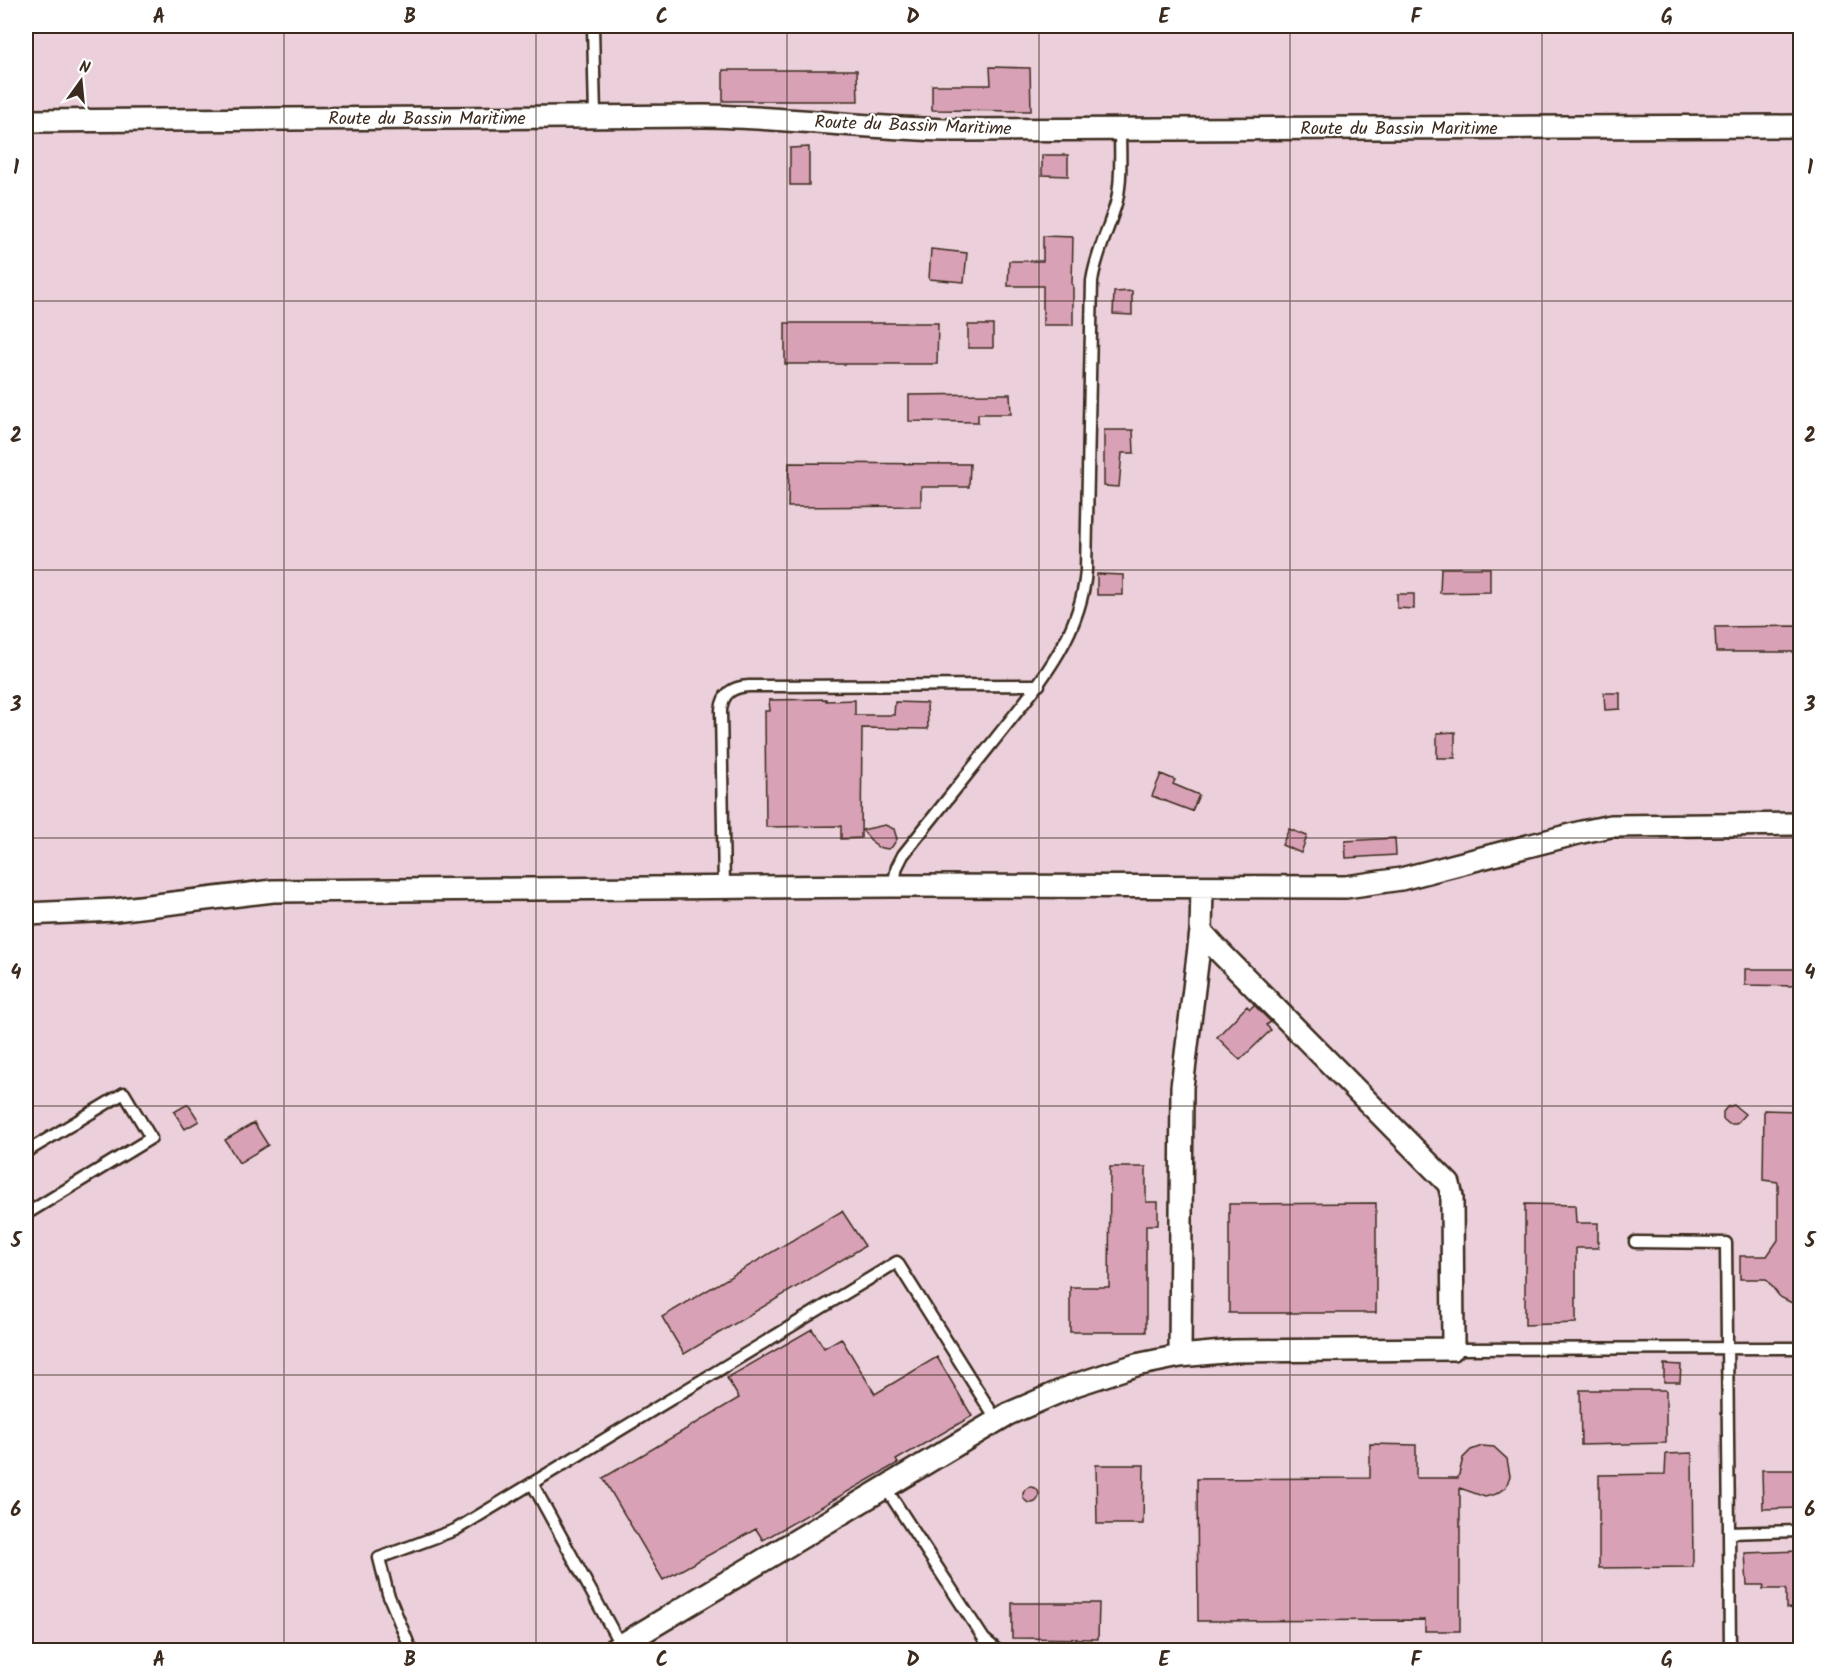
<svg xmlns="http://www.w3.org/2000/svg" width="1826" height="1676" font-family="Kalam,sans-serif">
<rect width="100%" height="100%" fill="#f3e3e9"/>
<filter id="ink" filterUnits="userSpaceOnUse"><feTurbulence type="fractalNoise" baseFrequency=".0167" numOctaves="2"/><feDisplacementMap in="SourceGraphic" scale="12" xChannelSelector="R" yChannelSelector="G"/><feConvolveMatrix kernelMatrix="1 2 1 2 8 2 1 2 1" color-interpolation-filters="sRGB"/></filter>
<g filter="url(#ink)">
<path fill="#ebcfda" d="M 26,26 L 1800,26 L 1800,1650 L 26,1650 Z"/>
<path fill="#d8a1b6" stroke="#3b2a1e" stroke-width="1.5" d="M 990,67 L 1030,68 L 1031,111 L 932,110 L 932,85 L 991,85 Z
M 723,70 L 857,70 L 858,101 L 723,101 Z
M 809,147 L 809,185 L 790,185 L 790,148 Z
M 1042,155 L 1068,155 L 1068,176 L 1042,175 Z
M 1043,236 L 1073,237 L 1072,285 L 1073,285 L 1073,325 L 1043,325 L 1043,286 L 1008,286 L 1009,261 L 1043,261 Z
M 931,249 L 967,253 L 964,282 L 929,279 Z
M 1132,291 L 1132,315 L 1113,314 L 1114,292 Z
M 785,323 L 938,323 L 937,364 L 785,364 Z
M 968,325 L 993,325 L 993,348 L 968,348 Z
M 992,394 L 1010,394 L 1011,414 L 978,414 L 978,422 L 909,421 L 909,395 Z
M 1104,430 L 1133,430 L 1134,453 L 1122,453 L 1119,487 L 1104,486 Z
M 789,463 L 970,464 L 969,487 L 921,487 L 921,506 L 788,507 Z
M 1441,568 L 1490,568 L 1490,592 L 1440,593 Z
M 1097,574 L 1123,575 L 1123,595 L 1097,595 Z
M 1397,594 L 1414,594 L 1414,609 L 1397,608 Z
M 1800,626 L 1800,652 L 1716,652 L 1715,627 Z
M 1604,693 L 1620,693 L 1620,709 L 1605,710 Z
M 826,699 L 826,701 L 855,700 L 855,715 L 894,715 L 895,702 L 927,703 L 928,729 L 862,728 L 861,838 L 841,839 L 841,826 L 766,827 L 765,711 L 770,711 L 769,700 Z
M 1455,732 L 1455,758 L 1437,758 L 1437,733 Z
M 1161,774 L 1175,780 L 1173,784 L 1199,795 L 1192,811 L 1152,796 Z
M 885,825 L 894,829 L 897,839 L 892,847 L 888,849 L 877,847 L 862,830 Z
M 1289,829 L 1307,836 L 1301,853 L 1282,845 Z
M 1395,838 L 1396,855 L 1346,858 L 1345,841 Z
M 1745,969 L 1800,969 L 1800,986 L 1745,985 Z
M 1254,1005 L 1271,1022 L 1266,1025 L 1271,1030 L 1240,1060 L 1217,1037 L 1247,1006 L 1250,1009 Z
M 188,1104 L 199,1121 L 185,1129 L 174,1112 Z
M 1734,1105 L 1745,1114 L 1736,1124 L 1729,1124 L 1723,1119 L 1723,1112 L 1727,1107 Z
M 1764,1110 L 1800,1111 L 1800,1307 L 1780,1297 L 1766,1279 L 1740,1279 L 1740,1256 L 1767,1256 L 1778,1240 L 1778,1182 L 1763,1180 Z
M 254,1123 L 268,1145 L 239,1163 L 225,1140 Z
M 1110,1167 L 1146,1167 L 1146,1202 L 1158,1202 L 1158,1225 L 1146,1225 L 1146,1332 L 1070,1332 L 1070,1287 L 1109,1287 Z
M 1376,1203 L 1376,1313 L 1229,1313 L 1229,1204 Z
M 1525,1204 L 1575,1205 L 1576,1223 L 1598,1223 L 1598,1248 L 1576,1248 L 1576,1323 L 1525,1325 Z
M 842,1211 L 865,1246 L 684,1354 L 662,1317 Z
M 812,1329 L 824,1348 L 841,1338 L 875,1394 L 937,1357 L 972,1416 L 896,1460 L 898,1463 L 763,1540 L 756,1529 L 663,1580 L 603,1478 L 739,1398 L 727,1378 Z
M 1664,1364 L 1681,1365 L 1680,1382 L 1664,1382 Z
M 1580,1390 L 1666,1390 L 1666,1443 L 1581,1445 Z
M 1370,1444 L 1416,1445 L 1416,1478 L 1458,1478 L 1463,1458 L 1471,1450 L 1482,1446 L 1494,1447 L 1507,1459 L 1510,1476 L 1506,1487 L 1496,1494 L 1485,1497 L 1460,1488 L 1460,1631 L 1425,1631 L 1425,1620 L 1198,1621 L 1197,1479 L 1370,1478 Z
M 1692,1453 L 1693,1567 L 1599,1568 L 1599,1475 L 1665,1474 L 1666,1454 Z
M 1096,1465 L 1144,1465 L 1143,1524 L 1097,1524 Z
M 1762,1470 L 1800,1470 L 1800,1508 L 1763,1509 Z
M1023 1495a8 8 0 1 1 16 0a8 8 0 1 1-16 0Z
M 1799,1551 L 1800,1609 L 1786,1608 L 1786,1589 L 1763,1589 L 1764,1585 L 1747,1585 L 1745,1553 Z
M 1012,1603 L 1099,1603 L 1098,1639 L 1012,1638 Z"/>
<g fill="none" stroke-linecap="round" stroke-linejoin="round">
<g stroke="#3b2a1e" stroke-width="15">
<path id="lane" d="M 593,26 L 595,117
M 893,886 L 897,867 L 903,855 C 932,819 960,783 989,747 C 1030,694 1081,641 1086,570 L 1092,281 C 1096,253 1110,227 1117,200 C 1122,177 1120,152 1120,129
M 724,887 L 721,710 C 723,693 732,687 749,686 L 1039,685
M 26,1152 L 124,1093 L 151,1138 L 26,1214
M 1635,1242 L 1726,1243 L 1729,1533 L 1800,1531
M 1453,1349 L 1800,1348
M 532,1483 L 621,1646
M 885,1487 L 984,1639 L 997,1650
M 1729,1533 L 1730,1650
M 411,1650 L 388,1594 L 379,1558 L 455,1530 L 897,1262 L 997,1421"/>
</g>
<g stroke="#3b2a1e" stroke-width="26">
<path id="street" d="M 26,121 L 704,116 C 784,117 864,128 945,130 L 1800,126
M 26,914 L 115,910 L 273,891 L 893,886 L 1346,887 L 1401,879 L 1582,832 L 1611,826 L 1800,824
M 1180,1356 L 1182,1087 L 1201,931 L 1202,888
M 613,1650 L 1008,1414 L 1075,1385 L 1136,1365 L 1180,1356 L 1234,1351 L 1453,1349 L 1452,1197 L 1449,1184 L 1216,948 L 1201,931"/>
</g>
<use href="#lane" stroke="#fff" stroke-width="10"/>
<use href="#street" stroke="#fff" stroke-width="21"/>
</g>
</g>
<path fill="none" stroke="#3b2a1e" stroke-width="1.5" stroke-opacity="0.55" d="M 284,26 L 284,1650M 536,26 L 536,1650M 787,26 L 787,1650M 1039,26 L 1039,1650M 1290,26 L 1290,1650M 1542,26 L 1542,1650M 26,301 L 1800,301M 26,570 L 1800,570M 26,838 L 1800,838M 26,1106 L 1800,1106M 26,1375 L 1800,1375"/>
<g text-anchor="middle" stroke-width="4.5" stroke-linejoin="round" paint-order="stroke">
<g font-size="18" fill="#3b2a1e" stroke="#fff">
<text x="427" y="124">Route du Bassin Maritime</text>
<text transform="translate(913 125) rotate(2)" y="6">Route du Bassin Maritime</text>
<text x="1399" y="134">Route du Bassin Maritime</text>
</g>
</g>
<rect width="1826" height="1676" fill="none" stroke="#fff" stroke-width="66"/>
<g transform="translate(81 81) rotate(15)" stroke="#ffffff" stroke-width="4.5" paint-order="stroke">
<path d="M0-4.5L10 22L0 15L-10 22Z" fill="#3b2a1e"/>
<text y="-9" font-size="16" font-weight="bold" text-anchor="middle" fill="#3b2a1e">N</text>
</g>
<rect x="33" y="33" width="1760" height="1610" fill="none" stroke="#3b2a1e" stroke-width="2"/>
<g font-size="20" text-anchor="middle" font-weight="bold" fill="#3b2a1e">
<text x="159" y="23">A</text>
<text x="410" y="23">B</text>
<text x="662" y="23">C</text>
<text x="913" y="23">D</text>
<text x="1164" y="23">E</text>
<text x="1416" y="23">F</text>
<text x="1667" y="23">G</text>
<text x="16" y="174">1</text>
<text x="1810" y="174">1</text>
<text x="16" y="442">2</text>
<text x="1810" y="442">2</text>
<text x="16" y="711">3</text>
<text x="1810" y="711">3</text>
<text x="16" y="979">4</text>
<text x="1810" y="979">4</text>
<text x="16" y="1247">5</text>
<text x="1810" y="1247">5</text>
<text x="16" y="1516">6</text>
<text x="1810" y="1516">6</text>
<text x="159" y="1666">A</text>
<text x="410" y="1666">B</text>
<text x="662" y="1666">C</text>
<text x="913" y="1666">D</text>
<text x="1164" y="1666">E</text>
<text x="1416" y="1666">F</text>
<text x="1667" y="1666">G</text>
</g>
</svg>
